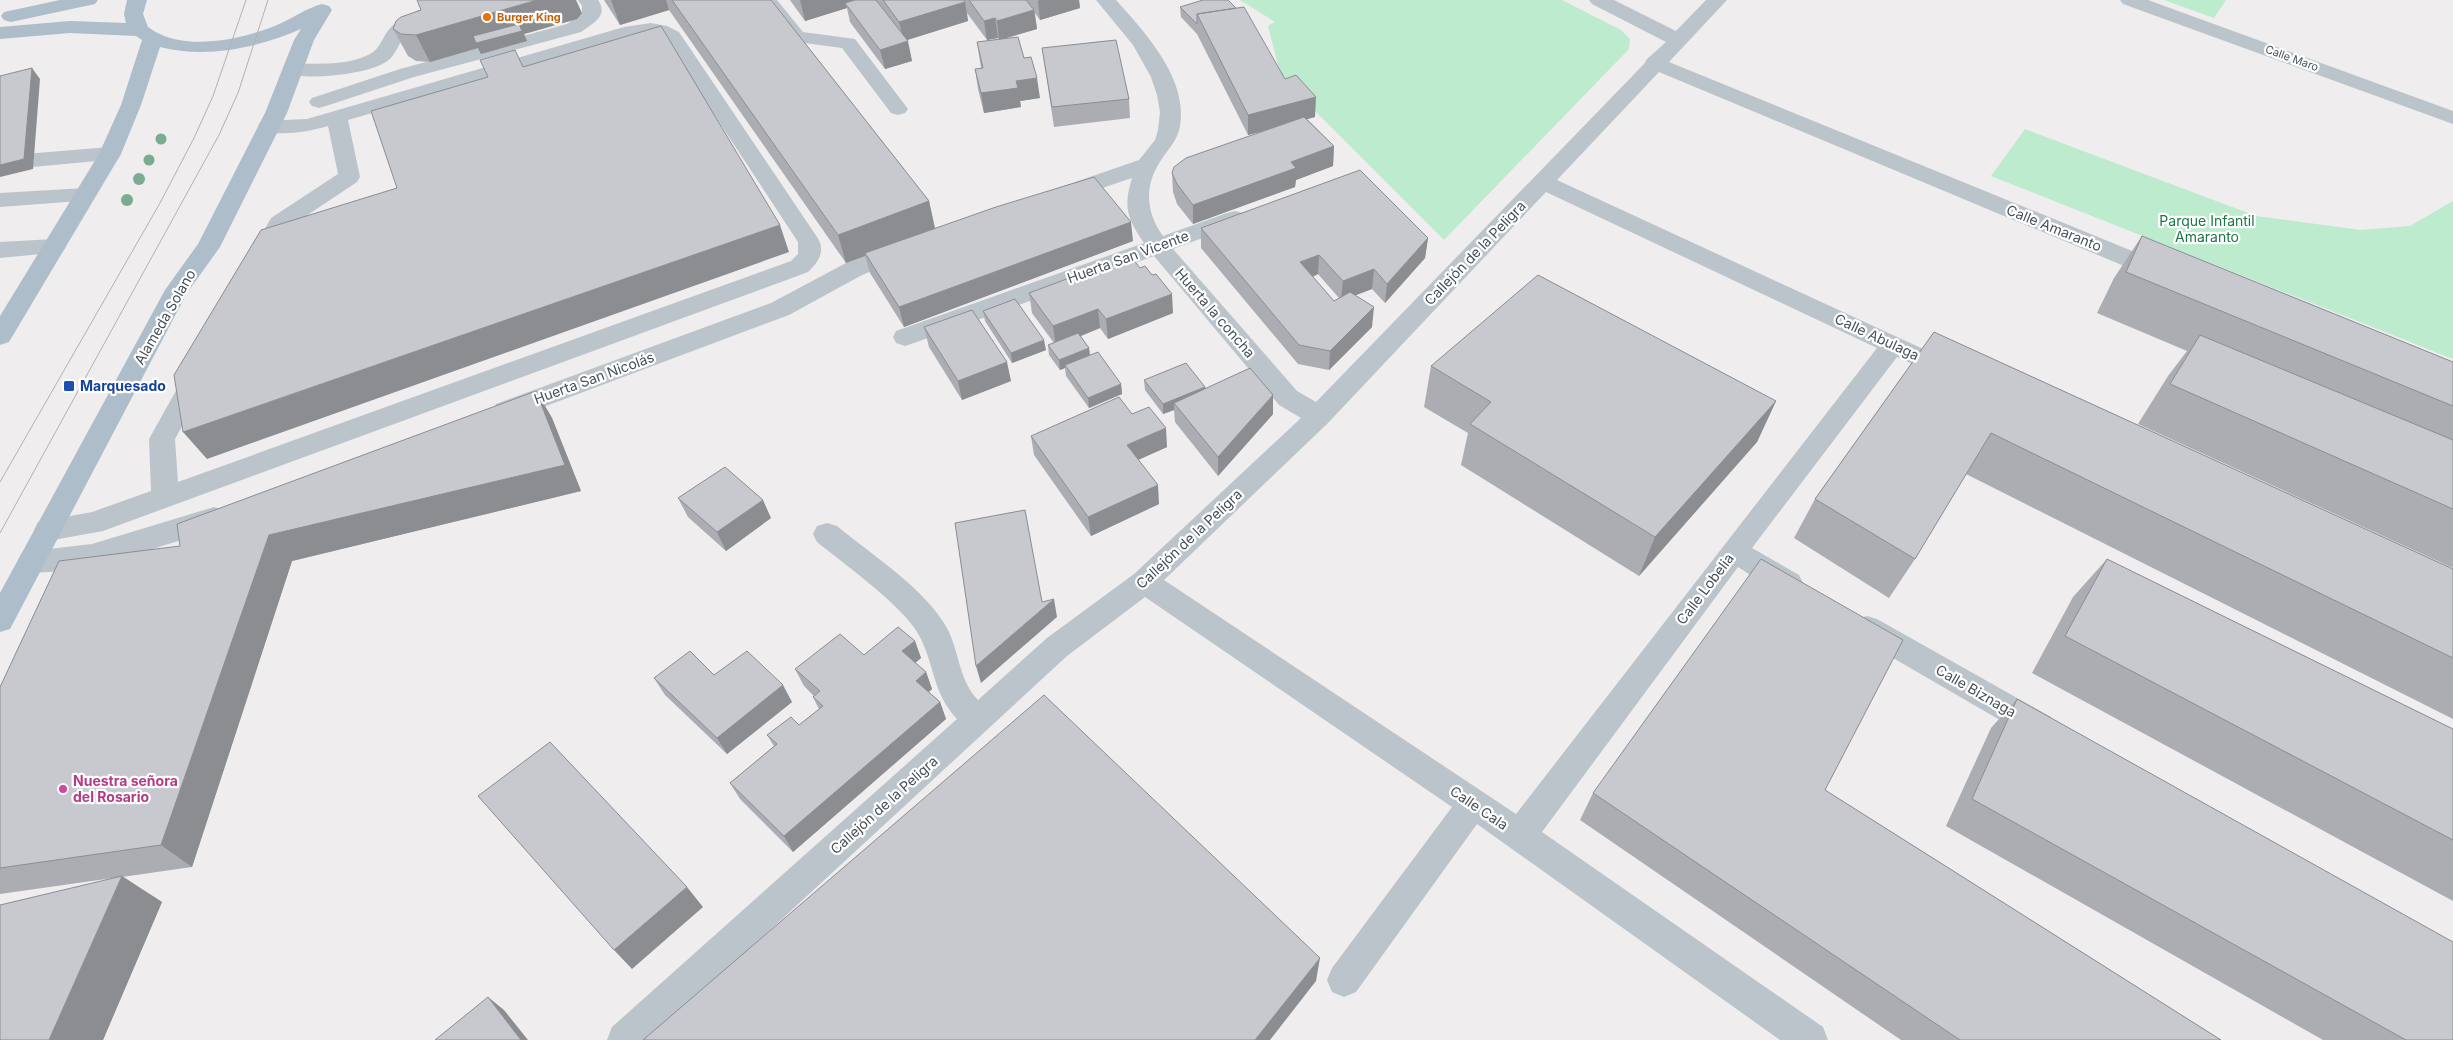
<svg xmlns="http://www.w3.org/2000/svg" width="2453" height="1040" font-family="Inter,sans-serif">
<rect width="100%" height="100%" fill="#efeded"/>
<path fill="#bdebce" d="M 1240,0 L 1562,0 L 1621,30 L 1630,39 L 1629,49 L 1444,240 L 1281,77 L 1268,26 L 1275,22 Z
M 2164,0 L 2226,0 L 2214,18 Z
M 2025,129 L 2256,216 L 2361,230 L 2410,226 L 2453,201 L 2453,359 L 1991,176 Z"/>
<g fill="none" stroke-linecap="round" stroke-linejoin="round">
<path fill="#bcc4cb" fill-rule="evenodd" d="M 447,0 L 476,0 L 473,4 C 452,11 428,18 410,31 C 400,38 398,51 390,59 C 372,75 309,80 286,74 L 283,70 L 286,66 L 293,64 C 318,63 348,66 370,54 C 381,48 383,35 391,27 C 405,13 429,6 447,0 Z
M 578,0 L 598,0 C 609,16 593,23 581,32 L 414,77 L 326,106 L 319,108 L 312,106 L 309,102 L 312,98 L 400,69 L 567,24 L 582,13 L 582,6 Z
M 757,0 L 777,0 L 803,32 L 855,39 L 908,109 L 905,113 L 898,115 L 891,113 L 842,48 L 790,41 Z
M 1096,0 L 1116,0 C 1143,30 1181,71 1181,114 C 1181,140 1170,145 1158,165 C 1144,189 1147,214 1163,236 L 1227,213 L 1235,211 L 1243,213 L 1246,218 L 1243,223 L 1173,249 L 1297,391 L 1316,402 L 1644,64 L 1647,59 L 1666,42 L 1592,4 L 1589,0 L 1614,0 L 1676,31 L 1706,0 L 1727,0 L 1669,62 L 2169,266 L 2173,272 L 2169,278 L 2161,280 L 2153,278 L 1659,72 L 1557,180 L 1960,366 L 1964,372 L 1960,378 L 1951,381 L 1897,357 L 1752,548 L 1799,575 L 1803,583 L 1799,591 C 1778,598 1756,578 1738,567 L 1542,832 L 1823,1027 L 1828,1040 L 1780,1040 L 1477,824 L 1356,992 L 1344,997 L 1332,992 L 1327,980 L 1332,968 L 1452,807 L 1145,597 L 1067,656 L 651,1040 L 607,1040 L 612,1027 L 957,719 C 933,693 935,668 921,639 C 908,609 844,564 817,542 L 813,534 L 817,526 L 827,523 L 837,526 C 872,555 920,585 944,623 C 960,648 957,678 978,700 L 1047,638 L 1134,574 L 1301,418 L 1279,405 L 1154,256 L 914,343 L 905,346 L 896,343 L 893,337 L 896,331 L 1144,243 C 1127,218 1123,207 1132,178 L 1063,201 L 1055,199 L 1052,194 L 1055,189 L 1139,160 L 1155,140 L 1158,130 L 1160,112 L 1157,95 L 1151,77 L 1133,45 ZM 1546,192 L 1877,348 L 1516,814 L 1164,580 L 1328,423 Z
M 2120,0 L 2148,0 L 2453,111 L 2453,124 L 2123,4 Z
M 651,23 L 667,26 L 679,32 L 817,237 C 826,250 819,262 808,272 L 103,531 L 48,541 L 38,538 L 34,530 L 38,522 L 92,512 L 151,491 L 149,439 L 188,369 L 197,366 L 206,369 L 210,375 L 175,439 L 178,482 L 791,261 L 798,254 L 798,242 L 665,40 L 651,35 L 633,37 L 348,120 L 360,177 L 357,182 L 288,228 L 268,264 L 260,266 L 252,264 L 248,258 L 271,218 L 338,174 L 328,126 C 308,132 283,136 261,131 L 258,126 L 261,121 L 307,119 L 624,27 Z
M 110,147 L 118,149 L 121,154 L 118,159 L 0,170 L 0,156 Z
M 85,188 L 93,190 L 96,195 L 93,200 L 0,207 L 0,193 Z
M 54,239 L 62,242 L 66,247 L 62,252 L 0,258 L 0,242 Z
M 902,242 L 910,245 L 914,250 L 910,255 L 862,275 L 789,315 L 514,418 L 505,421 L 496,418 L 492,411 L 496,404 L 771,303 L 846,263 Z
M 214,507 L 224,510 L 228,518 L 224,526 C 180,540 61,583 21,570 L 17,562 L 21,554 L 31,551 L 92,544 Z
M 1867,616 L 1877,619 L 2051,717 L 2055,727 L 2051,737 L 2040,741 L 2029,737 L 1857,637 L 1852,628 L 1857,619 Z"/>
<path fill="#aebdca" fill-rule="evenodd" d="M 60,0 L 98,0 L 95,4 L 11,22 L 4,20 L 1,16 L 4,12 Z
M 127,0 L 147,0 L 143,14 L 148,27 C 182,53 241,40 277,25 C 292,19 306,8 322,4 L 329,6 L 332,10 L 314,40 L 287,113 L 220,247 L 187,293 L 10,629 L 0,632 L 0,593 L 165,290 L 198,244 L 265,113 L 294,40 L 301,29 C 257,48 207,59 160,47 L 141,105 L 121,154 L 9,342 L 0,345 L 0,316 L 99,154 L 121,105 L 142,40 L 136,36 L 70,33 L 0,39 L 0,27 L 70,21 L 126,23 L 124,14 Z"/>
<path stroke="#afb2b7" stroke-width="1" d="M 0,482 L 160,203 L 194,138 L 213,96 L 246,0
M 0,533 L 219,135 L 238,93 L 268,0"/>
</g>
<g fill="#7bab91">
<circle cx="161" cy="139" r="5.5"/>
<circle cx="149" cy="160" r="5.5"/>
<circle cx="139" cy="179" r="6"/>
<circle cx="127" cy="200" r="6"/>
</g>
<path fill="#abadb2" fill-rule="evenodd" d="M 604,0 L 771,0 L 929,201 L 935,228 L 1133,241 L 904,327 L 870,273 L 865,256 L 846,263 L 669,10 L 620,25 Z
M 790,0 L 1079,0 L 1080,8 L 1040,20 L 1035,13 L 1037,29 L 1007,38 L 1024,58 L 1040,98 L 1020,101 L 1021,107 L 984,113 L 978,89 L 975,69 L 981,68 L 977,42 L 999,39 L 998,38 L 987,40 L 967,13 L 968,21 L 907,40 L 912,61 L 885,69 L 850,22 L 847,8 L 805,21 Z
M 1203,0 L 1285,79 L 1315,117 L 1307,119 L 1334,146 L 1333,166 L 1296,180 L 1295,187 L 1193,224 L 1177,204 L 1173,192 L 1172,173 L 1264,131 L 1248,135 L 1197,34 L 1181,17 L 1180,7 Z
M 582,13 L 577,19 L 524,34 L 527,41 L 481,54 L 478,48 L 430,62 L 416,61 L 408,56 L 393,29 Z
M 1042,48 L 1129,99 L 1130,118 L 1054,127 Z
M 1201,228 L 1428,238 L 1425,258 L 1385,303 L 1372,289 L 1355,295 L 1372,327 L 1329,370 L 1298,364 L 1201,248 ZM 1318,274 L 1339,298 L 1334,301 L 1313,277 Z
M 2142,236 L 2453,362 L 2453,568 L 2138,424 L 2168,376 L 2187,351 L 2097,313 L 2114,278 Z
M 1090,273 L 1173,313 L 1108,339 L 1100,328 L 1081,336 L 1089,348 L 1090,355 L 1121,384 L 1122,394 L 1089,408 L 1066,376 L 1065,368 L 1060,370 L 1049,355 L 1048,345 L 1054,343 L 1032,313 L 1029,293 Z
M 983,311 L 1046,350 L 1012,363 L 985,321 Z
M 924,327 L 1011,381 L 962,400 L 929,347 Z
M 1934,332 L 2453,569 L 2453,719 L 1966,474 L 1915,559 L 1889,598 L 1794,538 L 1815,499 Z
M 1431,366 L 1776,401 L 1757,442 L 1639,576 L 1461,465 L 1468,433 L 1424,407 Z
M 1144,380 L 1205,387 L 1206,388 L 1273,414 L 1218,476 L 1175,422 L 1174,410 L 1163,414 L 1145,390 Z
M 536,391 L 552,418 L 581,491 L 292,561 L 192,867 L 122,877 L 162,902 L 103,1040 L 0,1040 L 120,877 L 0,894 L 0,687 L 180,546 Z
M 1132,414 L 1167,447 L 1138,460 L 1159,504 L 1091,536 L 1034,455 L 1031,436 Z
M 678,498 L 771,518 L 726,551 L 688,517 Z
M 2107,559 L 2453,729 L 2453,901 L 2032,673 L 2073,597 Z
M 915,641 L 921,658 L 915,663 L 926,672 L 932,689 L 929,692 L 940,702 L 946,719 L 793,852 L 740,799 L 730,783 L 774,746 L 767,735 L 799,725 L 819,709 L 813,697 L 814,696 L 804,686 L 795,669 L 864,655 Z
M 714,675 L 792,702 L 727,754 L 665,695 L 654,678 Z
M 2017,699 L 2453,1040 L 2323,1040 L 1946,826 L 1991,728 Z
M 1825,790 L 2221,1040 L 1901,1040 L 1580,820 L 1593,793 Z"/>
<path fill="#8b8d91" d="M 537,0 L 576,0 L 582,13 L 577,19 L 524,34 L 527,41 L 481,54 L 478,48 L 430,62 L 416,35 Z
M 611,0 L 666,0 L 669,10 L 620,25 Z
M 800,0 L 872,0 L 845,3 L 847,8 L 805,21 Z
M 1040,0 L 1079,0 L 1080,8 L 1040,20 L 1038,1 Z
M 965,2 L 968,21 L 904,41 L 899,22 Z
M 1034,10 L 1037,29 L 999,40 L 997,21 Z
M 995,18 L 998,38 L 987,40 L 984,21 Z
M 908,41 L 912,61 L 885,69 L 880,50 Z
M 32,68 L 40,79 L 33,169 L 0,177 L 0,165 Z
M 1037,78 L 1040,98 L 1020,101 L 1021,107 L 984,113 L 981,93 L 1016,81 Z
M 1316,97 L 1315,117 L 1248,135 L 1248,115 Z
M 1334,146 L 1333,166 L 1296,180 L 1295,187 L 1193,224 L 1193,205 L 1291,162 Z
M 929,201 L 935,229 L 865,253 L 865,256 L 846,263 L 838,235 Z
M 1131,222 L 1133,241 L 904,327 L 899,307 Z
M 780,225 L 789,252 L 207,459 L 183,432 Z
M 1428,238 L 1425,258 L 1385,303 L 1387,284 Z
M 1319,255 L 1318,274 L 1299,282 L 1300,262 Z
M 1374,269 L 1372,289 L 1341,301 L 1343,281 Z
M 1172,294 L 1173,313 L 1108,339 L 1106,319 Z
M 1374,307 L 1372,327 L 1329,370 L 1330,351 Z
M 1098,309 L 1100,328 L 1056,346 L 1053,326 Z
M 1044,340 L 1046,350 L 1012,363 L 1011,353 Z
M 1089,348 L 1090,358 L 1065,365 L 1065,368 L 1060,370 L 1059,360 Z
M 1007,362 L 1011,381 L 962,400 L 958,381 Z
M 1121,384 L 1122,394 L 1089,408 L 1088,398 Z
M 1205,387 L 1206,397 L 1174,403 L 1174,410 L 1163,414 L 1163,404 Z
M 536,391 L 552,418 L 581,491 L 292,561 L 192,867 L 161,845 L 269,535 Z
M 1273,395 L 1273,414 L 1218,476 L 1218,457 Z
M 1776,401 L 1757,442 L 1639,576 L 1655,537 Z
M 1166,428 L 1167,447 L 1129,464 L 1127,445 Z
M 1158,485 L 1159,504 L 1091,536 L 1088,517 Z
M 763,500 L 771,518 L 726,551 L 717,532 Z
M 1054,599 L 1057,617 L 981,683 L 976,666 Z
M 915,641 L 921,658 L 908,669 L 902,651 Z
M 926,672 L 932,689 L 922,698 L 916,681 Z
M 783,685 L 792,702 L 727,754 L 717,738 Z
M 940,702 L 946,719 L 793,852 L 784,836 Z
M 122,876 L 162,902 L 103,1040 L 49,1040 Z
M 687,887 L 703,907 L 632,969 L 614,950 Z
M 1320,958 L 1316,981 L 1270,1040 L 1255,1040 Z
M 488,997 L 504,1010 L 528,1040 L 521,1040 Z"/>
<path fill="#c7c9cf" stroke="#8b8d91" d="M 417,0 L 537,0 L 416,35 L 401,34 L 393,29 L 396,21 L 401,17 L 421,10 Z
M 672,0 L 771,0 L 929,201 L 838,235 Z
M 855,0 L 876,0 L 908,41 L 880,50 L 845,3 Z
M 883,0 L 964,0 L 965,2 L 899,22 Z
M 969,0 L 1026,0 L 1034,10 L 997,21 L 995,18 L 984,21 Z
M 1203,0 L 1228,0 L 1236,8 L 1197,14 L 1197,24 L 1180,7 Z
M 1244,7 L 1285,79 L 1296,75 L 1316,97 L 1248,115 L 1197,14 Z
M 519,24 L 522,31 L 476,43 L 473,36 Z
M 661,26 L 780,225 L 183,432 L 174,375 L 261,230 L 397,188 L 371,111 L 488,77 L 480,60 L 515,50 L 523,67 Z
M 1018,37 L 1024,58 L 1031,57 L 1037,78 L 1016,81 L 1018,88 L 981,93 L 975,69 L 983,68 L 977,42 Z
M 1116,40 L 1129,99 L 1052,107 L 1042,48 Z
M 32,68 L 24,159 L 0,165 L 0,76 Z
M 1304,117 L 1334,146 L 1291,162 L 1296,168 L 1193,205 L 1177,184 L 1172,173 L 1174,167 L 1186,158 Z
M 1360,170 L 1428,238 L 1387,284 L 1374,269 L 1343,281 L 1319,255 L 1300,262 L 1334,301 L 1350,292 L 1374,307 L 1330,351 L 1299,345 L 1201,228 Z
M 1094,177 L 1131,222 L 899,307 L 865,253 L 996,207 Z
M 2142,236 L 2453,362 L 2453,406 L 2126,272 Z
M 1132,258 L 1140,268 L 1145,266 L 1152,275 L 1156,274 L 1172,294 L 1106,319 L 1098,309 L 1053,326 L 1029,293 L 1088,271 L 1090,273 Z
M 1538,275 L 1776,401 L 1655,537 L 1470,424 L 1491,402 L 1431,366 Z
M 1015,299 L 1044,340 L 1011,353 L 983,311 Z
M 972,310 L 1007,362 L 958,381 L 924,327 Z
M 1934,332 L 2453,569 L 2453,658 L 1991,433 L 1915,559 L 1815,499 Z
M 1078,333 L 1089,348 L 1059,360 L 1048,345 Z
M 2200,335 L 2453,440 L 2453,509 L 2170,384 Z
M 1098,352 L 1121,384 L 1088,398 L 1065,365 Z
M 1186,363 L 1205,387 L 1163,404 L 1144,380 Z
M 1250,368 L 1273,395 L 1218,457 L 1174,403 Z
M 536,391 L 565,465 L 269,535 L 161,845 L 0,868 L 0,687 L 59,561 L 180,546 L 177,524 Z
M 1119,397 L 1132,414 L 1149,407 L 1166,428 L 1127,445 L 1158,485 L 1088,517 L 1031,436 Z
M 725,467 L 763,500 L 717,532 L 678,498 Z
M 1025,510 L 1042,602 L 1054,599 L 976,666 L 955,523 Z
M 1761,559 L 1903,640 L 1825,790 L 2221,1040 L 1960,1040 L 1593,793 Z
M 2107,559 L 2453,729 L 2453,840 L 2065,636 Z
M 898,627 L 915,641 L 902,651 L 926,672 L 916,681 L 940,702 L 784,836 L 730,783 L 777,744 L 767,735 L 791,717 L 799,725 L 823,706 L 813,697 L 820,691 L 795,669 L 840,634 L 864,655 Z
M 690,651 L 714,675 L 747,651 L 783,685 L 717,738 L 654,678 Z
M 1044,695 L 1320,958 L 1255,1040 L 643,1040 Z
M 2017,699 L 2453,942 L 2453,1040 L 2406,1040 L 1972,799 Z
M 550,742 L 687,887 L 614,950 L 478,796 Z
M 122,876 L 49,1040 L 0,1040 L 0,905 Z
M 488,997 L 521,1040 L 435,1040 Z"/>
<circle fill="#e8710a" stroke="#fff" stroke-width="2" cx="487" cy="17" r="5"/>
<rect fill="#1a4fb4" stroke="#fff" stroke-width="2" x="63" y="380" width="12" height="12" rx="2.5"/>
<circle fill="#d1479c" stroke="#fff" stroke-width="2" cx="63" cy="789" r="5"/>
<g text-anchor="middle" stroke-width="4.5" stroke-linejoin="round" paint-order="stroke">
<g font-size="11" font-weight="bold" fill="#c56008" stroke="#fff" text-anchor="start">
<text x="497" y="21">Burger King</text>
</g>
<g font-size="11" fill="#465059" stroke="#fff">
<text transform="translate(2292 58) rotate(20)" y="4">Calle Maro</text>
</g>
<g font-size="14" fill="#1c7546" stroke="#fff">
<text x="2207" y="226">Parque Infantil<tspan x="2207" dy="16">Amaranto</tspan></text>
</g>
<g font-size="14" fill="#465059" stroke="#fff">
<text transform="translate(2054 228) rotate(22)" y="5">Calle Amaranto</text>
<text transform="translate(1475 253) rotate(-46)" y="5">Callejón de la Peligra</text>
<text transform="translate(1128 257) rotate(-20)" y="5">Huerta San Vicente</text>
<text transform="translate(1215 313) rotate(49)" y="5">Huerta la concha</text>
<text transform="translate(165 317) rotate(-60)" y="5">Alameda Solano</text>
<text transform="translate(1877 337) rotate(25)" y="5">Calle Abulaga</text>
<text transform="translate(594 378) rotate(-20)" y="5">Huerta San Nicolás</text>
<text transform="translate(1189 539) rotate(-43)" y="5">Callejón de la Peligra</text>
<text transform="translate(1705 589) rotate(-53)" y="5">Calle Lobelia</text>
<text transform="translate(1976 691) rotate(30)" y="5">Calle Biznaga</text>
<text transform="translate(884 805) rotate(-42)" y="5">Callejón de la Peligra</text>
<text transform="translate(1479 808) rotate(34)" y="5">Calle Cala</text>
</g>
<g font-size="14" font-weight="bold" fill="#164399" stroke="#fff" text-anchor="start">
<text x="80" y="391">Marquesado</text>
</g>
<g font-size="14" font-weight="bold" fill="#b23c85" stroke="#fff" text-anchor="start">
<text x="73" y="786">Nuestra señora<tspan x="73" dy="16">del Rosario</tspan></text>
</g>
</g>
</svg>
